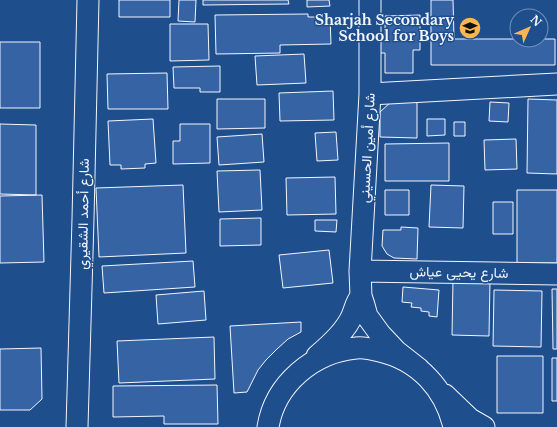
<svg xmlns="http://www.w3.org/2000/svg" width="557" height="427" font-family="'Libre Baskerville',Vazirmatn,serif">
<rect width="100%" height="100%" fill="#1f4e8c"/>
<path fill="#3563a3" stroke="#f2f6ff" d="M 119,0 L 170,0 L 170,17 L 119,17 Z
M 179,0 L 196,0 L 195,22 L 178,21 Z
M 203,0 L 288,0 L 289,4 L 203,5 Z
M 307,0 L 329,0 L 330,6 L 307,7 Z
M 431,0 L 453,0 L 454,39 L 517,39 L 517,40 L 541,40 L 541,39 L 555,39 L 555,65 L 431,65 Z
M 308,14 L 308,17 L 330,17 L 331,44 L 280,45 L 280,53 L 216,54 L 215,15 Z
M 420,15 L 420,50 L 413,50 L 413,73 L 385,73 L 385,53 L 380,53 L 380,38 L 385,38 L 385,16 Z
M 170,24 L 208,24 L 209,60 L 170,61 Z
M 0,42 L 40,42 L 40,108 L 0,108 Z
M 304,54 L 306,83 L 257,85 L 255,56 Z
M 220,66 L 220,92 L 200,92 L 200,88 L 174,88 L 173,67 Z
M 167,73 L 168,109 L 108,109 L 107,74 Z
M 333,91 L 334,120 L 280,121 L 279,93 Z
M 217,99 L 265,99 L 265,128 L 217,129 Z
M 528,99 L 557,100 L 557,174 L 527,173 Z
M 392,101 L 417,101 L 417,138 L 380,137 L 380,112 Z
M 490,102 L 509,103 L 508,122 L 489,121 Z
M 153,119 L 156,163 L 145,164 L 145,168 L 121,169 L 121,165 L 110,165 L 108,121 Z
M 427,119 L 445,119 L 445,135 L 427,136 Z
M 454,122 L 465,122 L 465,136 L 454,136 Z
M 0,124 L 36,125 L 36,195 L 0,194 Z
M 180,124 L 210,124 L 210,163 L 173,164 L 173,141 L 180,141 Z
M 336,132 L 338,160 L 317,161 L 315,133 Z
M 262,134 L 264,162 L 219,165 L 217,137 Z
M 516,139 L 517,169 L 485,170 L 484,140 Z
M 449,143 L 449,181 L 385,181 L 385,144 Z
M 260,170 L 262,210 L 219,212 L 217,171 Z
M 335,177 L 336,214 L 287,215 L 286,178 Z
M 183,185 L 186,253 L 99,257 L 96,188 Z
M 431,185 L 464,186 L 463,228 L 429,227 Z
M 385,190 L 409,190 L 409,215 L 385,215 Z
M 517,190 L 557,190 L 557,263 L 517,263 Z
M 42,195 L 44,262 L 0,263 L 0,196 Z
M 493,202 L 513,202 L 513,234 L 493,234 Z
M 261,218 L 261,245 L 220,246 L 220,219 Z
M 315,220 L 337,220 L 336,232 L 315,231 Z
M 401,227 L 418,228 L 417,259 L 394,258 L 387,254 L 382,246 L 383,230 L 401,230 Z
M 329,250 L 333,283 L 283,288 L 279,255 Z
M 193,261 L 195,287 L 104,293 L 102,266 Z
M 453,279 L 490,280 L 489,336 L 452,335 Z
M 403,287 L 439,290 L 437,317 L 429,316 L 429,312 L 421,311 L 421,308 L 411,307 L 412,303 L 402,302 Z
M 552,289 L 557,289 L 557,349 L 553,349 Z
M 494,290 L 542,291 L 541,347 L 493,346 Z
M 204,291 L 206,320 L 158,324 L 156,295 Z
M 301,322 L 301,332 L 288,339 L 277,349 L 266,360 L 258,370 L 247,392 L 234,393 L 230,326 Z
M 214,337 L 215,379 L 119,383 L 117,341 Z
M 41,348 L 42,399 L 30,410 L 0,410 L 0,349 Z
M 497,356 L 543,356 L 543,413 L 497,413 Z
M 552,358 L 557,358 L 557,401 L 552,401 Z
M 217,385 L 218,424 L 164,424 L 164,416 L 113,417 L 113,386 Z"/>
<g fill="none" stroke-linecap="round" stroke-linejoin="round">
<g stroke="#f2f6ff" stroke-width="23">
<path id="minor" d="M 370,0 L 370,94 L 360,271 L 361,296 L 364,305 L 367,316 L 380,334 L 396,351 L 419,369
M 370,94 L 557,84
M 360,271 L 557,274
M 317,356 C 329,346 346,330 352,316 C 355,309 356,302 361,296
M 445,395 L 470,419 L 484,427
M 77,427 L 83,219 L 88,0
M 268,427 C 275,384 313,352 356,348 C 363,347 372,349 380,351 C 419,360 445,389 454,427"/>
</g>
<use href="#minor" stroke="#1f4e8c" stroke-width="21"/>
</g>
<defs>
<g id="school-disc" transform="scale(1.15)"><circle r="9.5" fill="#ffb74d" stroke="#1f4e8c"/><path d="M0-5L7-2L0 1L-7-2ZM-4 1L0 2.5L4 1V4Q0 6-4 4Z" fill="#111"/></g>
</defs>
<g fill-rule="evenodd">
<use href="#school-disc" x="470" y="28"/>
</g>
<g text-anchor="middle" stroke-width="3" stroke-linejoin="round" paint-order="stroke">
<g font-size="14" font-weight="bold" fill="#f2f6ff" stroke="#1f4e8c" text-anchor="end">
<text x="454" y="25">Sharjah Secondary<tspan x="454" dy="16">School for Boys</tspan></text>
</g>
<g font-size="14" fill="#f2f6ff" stroke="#1f4e8c">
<text transform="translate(367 148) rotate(-87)" y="5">شارع أمين الحسيني</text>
<text transform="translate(83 214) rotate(-89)" y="5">شارع أحمد الشقيري</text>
<text transform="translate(459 272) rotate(1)" y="5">شارع يحيى عياش</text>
</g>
</g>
<g transform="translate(529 28) rotate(45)"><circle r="19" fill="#1f4e8c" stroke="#7391ba"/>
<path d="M0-3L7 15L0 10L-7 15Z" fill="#ffb74d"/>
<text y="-6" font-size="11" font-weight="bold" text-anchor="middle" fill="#f2f6ff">N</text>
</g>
</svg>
